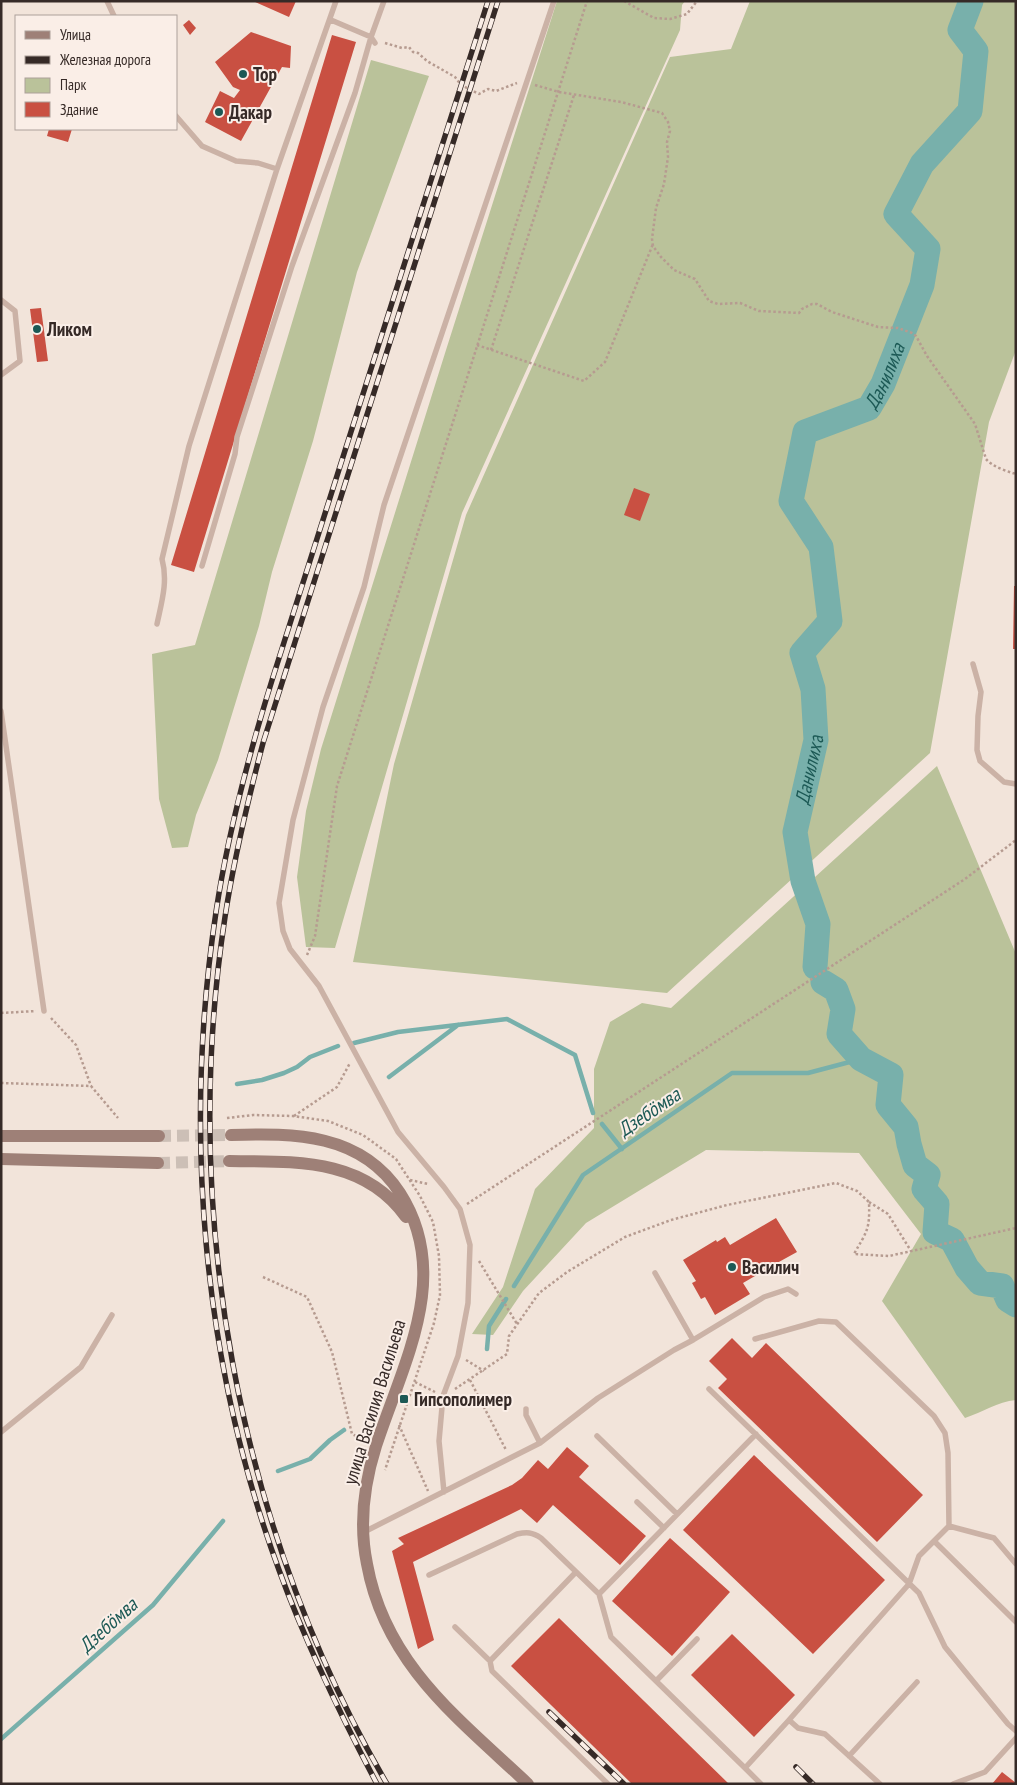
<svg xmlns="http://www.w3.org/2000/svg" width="1017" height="1785" font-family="'PT Sans Narrow',sans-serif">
<rect width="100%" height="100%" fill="#f2e4da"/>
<path fill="#bac29a" d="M 557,1 L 685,1 L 682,5 L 680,30 L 462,513 L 335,948 L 306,947 L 297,877 L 306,811 L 321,749 L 446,350 Z
M 750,1 L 1016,1 L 1016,350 L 989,422 L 930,753 L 667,993 L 353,962 L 394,764 L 466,515 L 670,57 L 731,49 Z
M 371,60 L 429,76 L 357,272 L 313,441 L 272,572 L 259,626 L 218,760 L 196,815 L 188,847 L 172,848 L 159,799 L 152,654 L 195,645 Z
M 937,766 L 1016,954 L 1016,1400 C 997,1402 983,1412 965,1418 L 882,1301 L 921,1234 L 859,1153 L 706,1150 L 586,1223 L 523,1291 L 493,1335 L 472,1334 L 503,1287 L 535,1189 L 594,1128 L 594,1069 L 610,1022 L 642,1003 L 671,1008 Z"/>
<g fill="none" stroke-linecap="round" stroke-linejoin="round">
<path stroke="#78b0ab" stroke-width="4.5" d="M 354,1043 L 398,1032 L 507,1019 L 575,1055 L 593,1113
M 389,1077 L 458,1025
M 237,1084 L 262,1080 L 284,1073 L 297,1067 L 310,1057 L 338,1046
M 602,1124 L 622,1149
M 514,1286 L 583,1175 L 732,1073 L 808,1073 L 861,1059
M 487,1349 L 489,1326 L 506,1299
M 278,1471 L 310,1459 L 330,1440 L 344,1430
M 1,1739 L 153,1605 L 223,1521"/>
<g stroke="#78b0ab" stroke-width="25">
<path id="s1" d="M 815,967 L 818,924 L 803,881 L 795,832 L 816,740 L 813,689 L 802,653 L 830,621 L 821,547 L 791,501 L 805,432 L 869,408 L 883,384 L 922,285 L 928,249 L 896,214 L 922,164 L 970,111 L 976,51 L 960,30 L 971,1"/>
<path d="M 823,982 L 836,990 L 843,1009 L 839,1034 L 861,1059 L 891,1075 L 888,1105 L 906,1127 L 909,1144 L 915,1165 L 928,1175 L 924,1189 L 937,1204 L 935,1232 L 952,1240 L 967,1268 L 980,1283 L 1002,1286 L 1008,1300 L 1016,1305"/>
</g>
</g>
<path fill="#c95042" d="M 253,1 L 296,1 L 289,17 Z
M 189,20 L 196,28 L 190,35 L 183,25 Z
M 251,32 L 291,46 L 290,68 L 282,67 L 241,141 L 205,122 L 220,91 L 234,98 L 240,90 L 233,87 L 215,62 Z
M 332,35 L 356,42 L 194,572 L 171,565 Z
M 49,129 L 72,129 L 68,142 L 47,136 Z
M 41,308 L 48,361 L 37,362 L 30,309 Z
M 634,488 L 650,494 L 640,521 L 624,515 Z
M 1014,586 L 1016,586 L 1016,649 L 1013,649 Z
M 776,1218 L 797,1252 L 777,1263 L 778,1266 L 769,1272 L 767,1269 L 743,1283 L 750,1294 L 715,1315 L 705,1297 L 701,1299 L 692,1283 L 696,1281 L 683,1260 L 716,1240 L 717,1242 L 725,1237 L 730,1245 Z
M 732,1338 L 752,1358 L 766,1343 L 923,1495 L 877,1542 L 718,1388 L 727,1379 L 709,1361 Z
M 567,1447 L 589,1466 L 579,1477 L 646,1536 L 620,1565 L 553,1505 L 537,1523 L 521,1509 L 413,1562 L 434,1640 L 418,1649 L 392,1551 L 404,1544 L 398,1538 L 512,1485 L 522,1478 L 538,1460 L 548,1469 Z
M 754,1455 L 885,1580 L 813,1654 L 683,1530 Z
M 670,1538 L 730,1592 L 672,1656 L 612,1601 Z
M 559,1618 L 729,1784 L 632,1784 L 511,1666 Z
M 732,1634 L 795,1695 L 754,1737 L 691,1675 Z
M 1002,1772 L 1016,1783 L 1016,1784 L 992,1784 Z"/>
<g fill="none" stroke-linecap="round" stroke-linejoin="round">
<path stroke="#ccbfb6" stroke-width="12" stroke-dasharray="12 6" stroke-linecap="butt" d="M 159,1136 L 231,1135
M 158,1163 L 229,1161"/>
<path stroke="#b69b90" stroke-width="2.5" stroke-dasharray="2.5 2.5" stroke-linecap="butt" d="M 624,1 L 654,18 L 670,19 L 687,14 L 697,1
M 385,43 L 402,48 L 409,47 L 413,52 L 418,53 L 427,61 L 455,77 L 461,85 L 479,94 L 488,89 L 496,91 L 517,83
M 535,85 L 559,92 L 621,102 L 662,113 L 668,122 L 670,131 L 667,142 L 668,157 L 664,184 L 656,208 L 652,239 L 653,246 L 661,257 L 674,270 L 695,279 L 709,301 L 718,304 L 740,303 L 759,311 L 799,313 L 802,309 L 812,304 L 817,304 L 832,312 L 878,327 L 898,328 L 912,333 L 916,336 L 927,356 L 975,424 L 986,459 C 993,467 1006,471 1016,474
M 477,345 L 584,381 L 605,362 L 653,244
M 491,350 L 574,95
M 307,955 L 315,936 L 337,786 L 587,1
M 1,1013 L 36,1011
M 51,1018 L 76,1045 L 91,1086
M 1,1083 L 91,1086 L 118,1118
M 294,1116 L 337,1087 L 350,1063
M 227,1118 L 253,1115 L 293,1116 L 328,1121 L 363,1135 L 396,1159 L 420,1196 L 433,1222 L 439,1256 L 440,1295 L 434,1323 L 385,1470
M 410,1180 L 428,1184
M 869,1202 L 888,1214 L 911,1251
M 467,1204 L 965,879 L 1016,840
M 479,1261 L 517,1324
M 263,1277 L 307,1297 L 332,1352 L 352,1434 L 364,1440
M 466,1360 L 484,1371
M 470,1380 L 506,1450
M 415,1382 L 435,1392
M 455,1389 L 507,1354 L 509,1336 L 539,1293 L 567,1272 L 625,1237 L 671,1220 L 727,1205 L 836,1183 L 857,1191 L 869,1202 C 870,1230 867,1231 854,1254 L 889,1256 L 1016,1228
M 399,1425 L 428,1491"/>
<path stroke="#cbb2a6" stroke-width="5.5" d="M 107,1 L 114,16
M 331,20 L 371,37 L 375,43
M 176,116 L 202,146 L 236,161 L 258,163 L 277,169
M 1,300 L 15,311 L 20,361 L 1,375
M 202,566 L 235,454 L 237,437 L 292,266 L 355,93 L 371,37 L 384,1
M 157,624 C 162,601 168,581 162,559 L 189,446 L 277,169 L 336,1
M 973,664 L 981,692 L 978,716 L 977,750 L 980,761 L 1004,782 L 1016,784
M 1,711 L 44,1011
M 655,1273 L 693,1340
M 755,1339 L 819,1321 L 836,1322 L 934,1416 L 945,1433 L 948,1453 L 949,1526 L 919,1556 L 909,1584 L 789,1720
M 709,1389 L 919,1593 L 945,1647 L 1008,1724 L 1016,1731
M 526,1409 L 526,1415 L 540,1443
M 1,1432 L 81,1367 L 112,1315
M 597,1436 L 677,1514
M 444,1492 L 439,1441 L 443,1396 L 458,1356 L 468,1303 L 470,1245 L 460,1209 L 444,1187 L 398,1132 L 319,986 L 290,949 L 283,931 L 279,903 L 293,820 L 323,707 L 364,587 L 384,505 L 554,1
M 637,1502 L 664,1528
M 949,1526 L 994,1538 L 1016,1564
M 364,1532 L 540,1443 L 598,1398 L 674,1350 L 693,1340 L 764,1297 L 788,1289 L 796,1294
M 934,1541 L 1016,1622
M 429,1575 L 517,1534 C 527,1532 532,1532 541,1538 L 599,1594 L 611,1637 L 745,1768 L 789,1720 L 798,1728 L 825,1734 L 880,1784
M 599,1594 L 756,1434
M 455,1627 L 490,1661 L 576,1572
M 490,1661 L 492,1671 L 608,1784
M 656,1681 L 697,1639
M 849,1756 L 917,1682
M 745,1768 L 761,1784
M 953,1784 L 985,1772 L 1016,1738"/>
<path stroke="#9e8077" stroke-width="12" d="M 231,1135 C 294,1133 361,1133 400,1193 C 453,1276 403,1363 376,1446 C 364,1484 359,1525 367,1564 C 385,1664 459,1719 528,1784
M 1,1136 L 159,1136
M 1,1159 L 158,1163
M 229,1161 C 294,1162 363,1157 406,1217"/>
<g stroke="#362a27" stroke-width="5.5">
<path id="rail" d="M 549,1712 L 624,1784
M 796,1767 L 813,1784
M 377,1784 C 340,1714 306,1644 279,1570 C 202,1361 183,1131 216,912 C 228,832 249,754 273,677 L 488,1
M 387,1784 C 237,1526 180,1212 225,917 C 234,858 248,800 263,743 L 498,1"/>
</g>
<use href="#rail" stroke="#faeee7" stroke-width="4" stroke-dasharray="11" stroke-linecap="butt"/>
</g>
<g fill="#1c5955" stroke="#faeee7" stroke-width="2">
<circle cx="243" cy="74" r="5"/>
<circle cx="219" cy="112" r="5"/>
<circle cx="37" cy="329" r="5"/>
<circle cx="732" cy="1267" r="5"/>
<rect x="399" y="1394" width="10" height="10" rx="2.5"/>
</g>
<g text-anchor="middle" stroke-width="4" stroke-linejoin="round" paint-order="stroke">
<g font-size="19" font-weight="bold" fill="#362a27" stroke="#faeee7" text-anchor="start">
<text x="253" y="81">Тор</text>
<text x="229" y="119">Дакар</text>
<text x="47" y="336">Ликом</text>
<text x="742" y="1274">Василич</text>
<text x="414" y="1406">Гипсополимер</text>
</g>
<g font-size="19" fill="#362a27" stroke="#faeee7">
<text transform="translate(374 1402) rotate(-73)" y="7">улица Василия Васильева</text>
</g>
<g font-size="20" font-style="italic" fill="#1c5955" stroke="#faeee7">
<text dy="7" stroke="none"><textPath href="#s1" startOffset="668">Данилиха</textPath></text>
<text dy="7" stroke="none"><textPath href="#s1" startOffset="202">Данилиха</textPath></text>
<text transform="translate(649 1112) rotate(-34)" y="7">Дзебӧмва</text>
<text transform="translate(108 1625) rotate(-42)" y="7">Дзебӧмва</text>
</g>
</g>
<rect width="1017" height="1785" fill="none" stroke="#362a27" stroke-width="5"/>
<rect x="15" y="15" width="162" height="115" fill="#faeee7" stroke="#aca09a"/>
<rect x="25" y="31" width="25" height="8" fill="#9e8077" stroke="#aca09a"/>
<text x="60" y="40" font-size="15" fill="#362a27">Улица</text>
<rect x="25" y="56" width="25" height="8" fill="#362a27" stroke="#aca09a"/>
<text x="60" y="65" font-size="15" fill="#362a27">Железная дорога</text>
<rect x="25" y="78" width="25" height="15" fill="#bac29a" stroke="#aca09a"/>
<text x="60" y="90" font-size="15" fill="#362a27">Парк</text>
<rect x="25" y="102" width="25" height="15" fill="#c95042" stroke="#aca09a"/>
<text x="60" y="115" font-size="15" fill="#362a27">Здание</text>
</svg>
